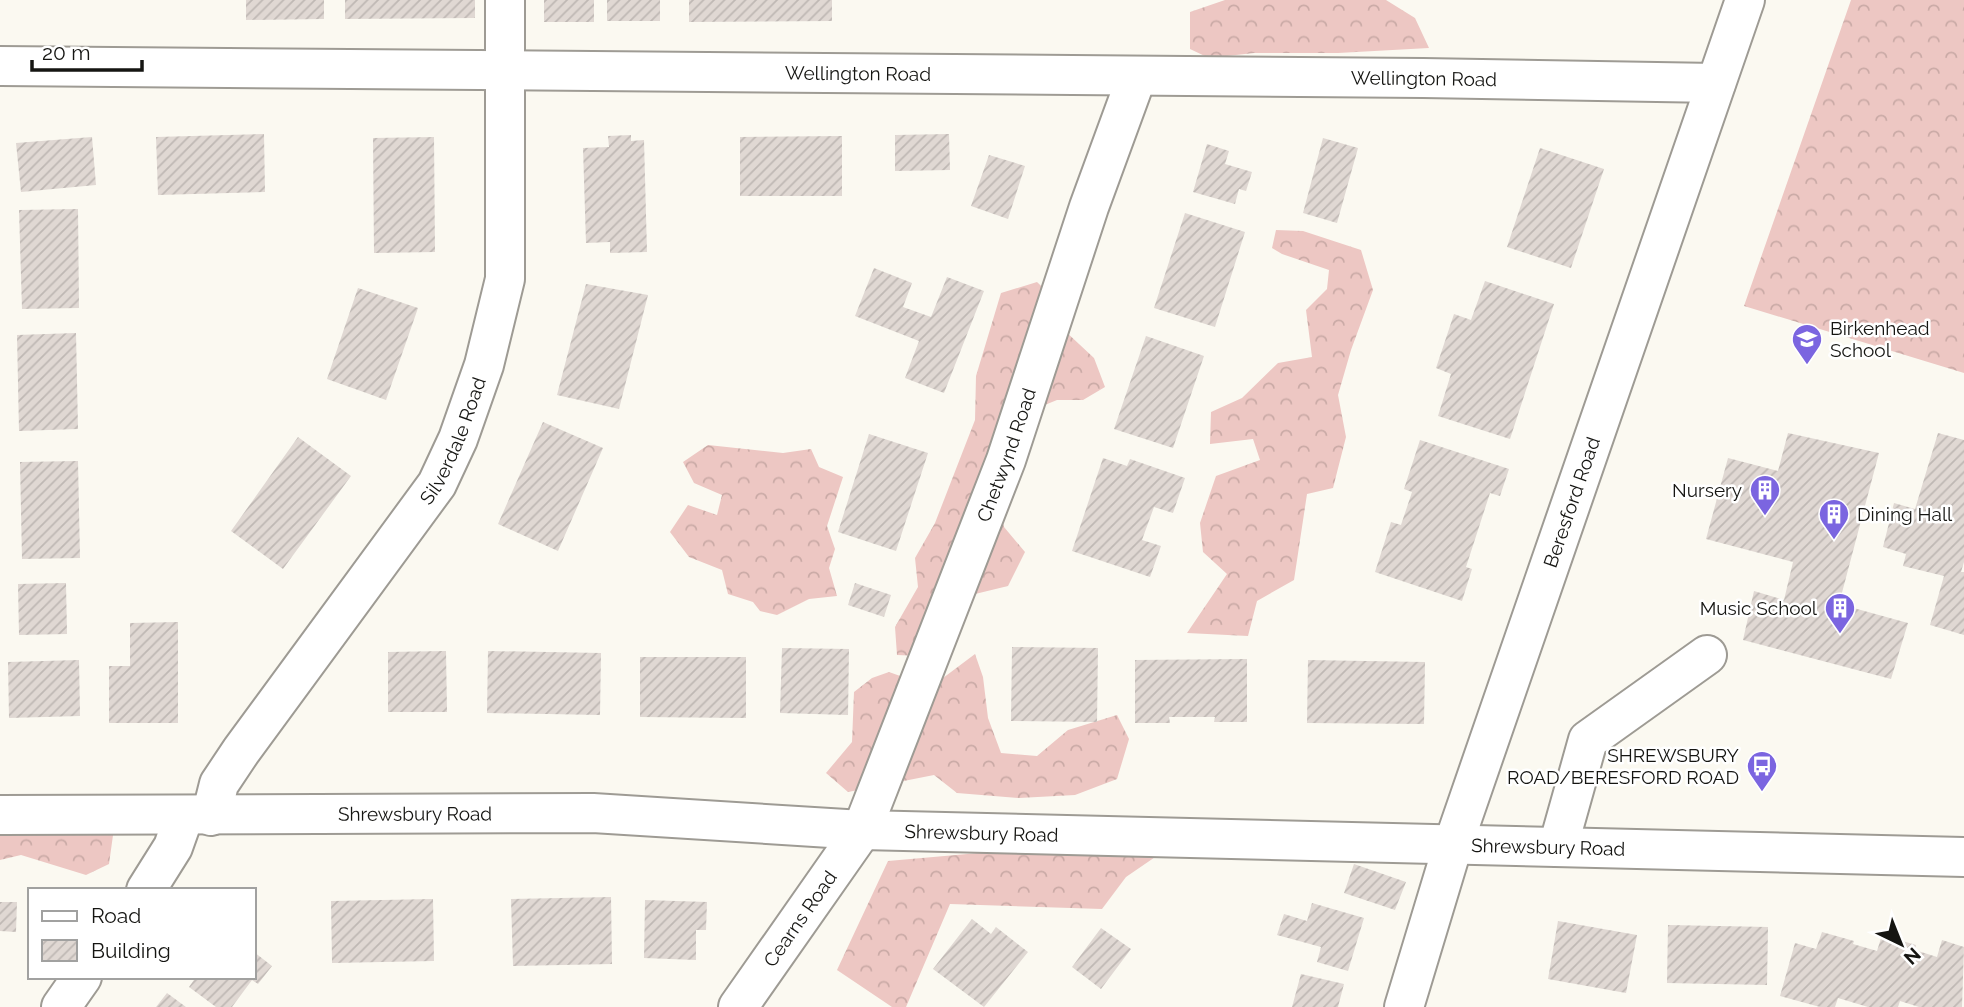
<svg xmlns="http://www.w3.org/2000/svg" width="1964" height="1007" font-family="Raleway,sans-serif">
<defs>
<pattern id="forest-crowns" width="20" height="18" patternUnits="userSpaceOnUse" patternTransform="scale(1.75)"><rect width="20" height="18" fill="#edc7c3"/><path d="M2 6a3 3 0 1 1 6 0M12 15a3 3 0 1 1 6 0" fill="none" stroke="#caaaa6"/></pattern>
<pattern id="building-hatch" width="6" height="6" patternUnits="userSpaceOnUse" patternTransform="scale(1.75)"><rect width="6" height="6" fill="#e0d8d3"/><path d="M-1 1l2-2M0 6l6-6M5 7l2-2" fill="none" stroke="#bfb8b4"/></pattern>
</defs>
<rect width="100%" height="100%" fill="#fbf9f1"/>
<path fill="url(#forest-crowns)" d="M 1225,0 L 1386,0 L 1415,18 L 1429,48 L 1338,53 L 1254,53 L 1209,58 L 1190,49 L 1190,12 Z
M 1851,0 L 1964,0 L 1964,373 L 1744,306 Z
M 1276,230 L 1303,231 L 1361,250 L 1373,290 L 1351,350 L 1338,395 L 1346,437 L 1333,488 L 1307,494 L 1294,580 L 1257,601 L 1248,636 L 1187,633 L 1227,574 L 1203,552 L 1200,523 L 1216,476 L 1260,460 L 1253,439 L 1210,444 L 1211,412 L 1242,398 L 1278,363 L 1312,357 L 1306,310 L 1327,289 L 1329,270 L 1282,254 L 1272,248 Z
M 1037,282 L 1064,308 L 1064,330 L 1094,358 L 1105,387 L 1083,400 L 1057,400 L 1030,411 L 999,503 L 1004,527 L 1025,552 L 1008,586 L 971,595 L 943,657 L 897,655 L 895,627 L 918,587 L 915,558 L 935,523 L 975,420 L 976,376 L 1001,293 Z
M 708,445 L 783,453 L 811,449 L 819,467 L 843,477 L 827,526 L 835,549 L 829,568 L 837,596 L 809,599 L 777,615 L 760,611 L 753,602 L 728,594 L 722,570 L 689,557 L 670,532 L 688,505 L 717,515 L 722,495 L 694,483 L 683,462 Z
M 975,654 L 983,677 L 988,718 L 1001,753 L 1037,756 L 1068,730 L 1117,715 L 1129,739 L 1117,779 L 1075,795 L 1019,798 L 957,793 L 934,775 L 848,792 L 826,773 L 852,742 L 854,692 L 872,678 L 889,672 L 931,687 Z
M 0,825 L 114,828 L 109,864 L 86,875 L 21,855 L 0,860 Z
M 1056,846 L 1161,853 L 1126,877 L 1102,909 L 950,904 L 906,1007 L 892,1007 L 837,970 L 888,861 Z"/>
<path fill="url(#building-hatch)" d="M 246,0 L 324,0 L 324,19 L 246,20 Z
M 345,0 L 475,0 L 475,18 L 345,19 Z
M 544,0 L 594,0 L 594,22 L 544,22 Z
M 607,0 L 660,0 L 660,21 L 607,21 Z
M 689,0 L 832,0 L 832,21 L 689,22 Z
M 264,134 L 265,192 L 158,195 L 156,137 Z
M 949,134 L 950,170 L 895,171 L 895,135 Z
M 631,135 L 631,141 L 644,140 L 647,252 L 610,253 L 610,242 L 586,243 L 583,148 L 609,147 L 608,136 Z
M 842,136 L 842,196 L 740,196 L 740,137 Z
M 92,137 L 96,185 L 21,192 L 16,143 Z
M 434,137 L 435,252 L 374,253 L 373,138 Z
M 1323,138 L 1358,148 L 1337,223 L 1303,213 Z
M 1207,144 L 1229,151 L 1225,164 L 1252,172 L 1246,191 L 1239,189 L 1235,204 L 1193,192 Z
M 1540,148 L 1604,169 L 1571,268 L 1507,247 Z
M 989,155 L 1025,166 L 1008,219 L 971,206 Z
M 78,209 L 79,308 L 22,309 L 19,210 Z
M 1185,213 L 1245,232 L 1215,327 L 1154,308 Z
M 874,268 L 912,283 L 903,307 L 931,317 L 947,277 L 984,291 L 944,393 L 905,378 L 919,341 L 855,316 Z
M 1485,281 L 1554,304 L 1510,439 L 1438,416 L 1451,374 L 1436,368 L 1454,314 L 1471,320 Z
M 586,284 L 648,295 L 619,409 L 557,395 Z
M 358,288 L 418,308 L 386,400 L 327,379 Z
M 76,333 L 78,429 L 19,431 L 17,335 Z
M 1146,336 L 1204,356 L 1173,448 L 1114,429 Z
M 543,422 L 603,448 L 558,551 L 498,524 Z
M 1788,433 L 1879,453 L 1839,604 L 1908,623 L 1891,679 L 1743,640 L 1754,591 L 1784,600 L 1793,562 L 1706,539 L 1728,458 L 1778,471 Z
M 1938,433 L 1964,440 L 1964,562 L 1961,572 L 1964,572 L 1964,635 L 1930,625 L 1944,576 L 1903,566 L 1906,554 L 1883,547 L 1894,503 L 1915,509 Z
M 869,434 L 928,453 L 896,551 L 838,532 Z
M 298,437 L 351,476 L 283,569 L 231,531 Z
M 1420,440 L 1509,469 L 1500,496 L 1490,493 L 1466,567 L 1472,569 L 1462,601 L 1375,572 L 1391,522 L 1401,525 L 1412,492 L 1404,489 Z
M 1103,458 L 1127,466 L 1130,459 L 1185,478 L 1173,513 L 1154,507 L 1142,540 L 1161,546 L 1150,577 L 1072,551 Z
M 78,461 L 80,558 L 22,559 L 20,462 Z
M 66,583 L 67,634 L 19,635 L 18,584 Z
M 855,583 L 891,595 L 884,617 L 848,605 Z
M 178,622 L 178,723 L 109,723 L 109,666 L 130,666 L 130,623 Z
M 1012,647 L 1098,648 L 1097,722 L 1011,721 Z
M 782,648 L 849,649 L 848,715 L 780,713 Z
M 446,651 L 447,712 L 388,712 L 388,652 Z
M 488,651 L 601,653 L 600,715 L 487,713 Z
M 640,657 L 746,657 L 746,718 L 640,717 Z
M 1247,659 L 1247,722 L 1214,722 L 1215,717 L 1169,717 L 1170,723 L 1135,723 L 1135,660 Z
M 79,660 L 80,716 L 9,718 L 8,662 Z
M 1308,660 L 1425,662 L 1424,724 L 1307,723 Z
M 1354,864 L 1406,882 L 1395,910 L 1344,893 Z
M 611,897 L 612,964 L 513,966 L 511,899 Z
M 433,899 L 434,961 L 332,963 L 331,901 Z
M 645,900 L 707,902 L 706,930 L 696,930 L 696,960 L 644,958 Z
M 0,902 L 17,902 L 16,932 L 0,931 Z
M 1312,903 L 1364,918 L 1348,971 L 1317,962 L 1321,947 L 1277,935 L 1284,914 L 1307,921 Z
M 972,919 L 991,934 L 996,927 L 1028,952 L 984,1007 L 933,969 Z
M 1558,921 L 1637,935 L 1626,993 L 1548,979 Z
M 1668,925 L 1768,927 L 1767,985 L 1667,983 Z
M 1101,928 L 1131,949 L 1101,989 L 1072,967 Z
M 1822,932 L 1854,941 L 1853,944 L 1877,951 L 1882,935 L 1916,945 L 1915,950 L 1937,957 L 1942,940 L 1964,947 L 1962,1007 L 1919,1007 L 1900,1001 L 1898,1007 L 1868,1007 L 1838,998 L 1835,1007 L 1820,1007 L 1780,996 L 1795,943 L 1816,949 Z
M 254,952 L 272,966 L 258,984 L 252,980 L 232,1007 L 216,1007 L 189,987 L 196,977 L 254,977 Z
M 1301,974 L 1344,984 L 1338,1007 L 1292,1007 Z
M 167,993 L 186,1007 L 156,1007 Z"/>
<g fill="none" stroke-linecap="round" stroke-linejoin="round">
<g stroke="#9e9b94" stroke-width="42">
<g id="minor">
<path id="s1" d="M 0,66 L 1423,78 L 1716,83"/>
<path id="s2" d="M 0,815 L 593,813 L 862,830 L 1964,857"/>
<path id="s3" d="M 211,816 L 219,784 L 241,751 L 437,484 L 458,439 L 484,365 L 505,279 L 505,0"/>
<path d="M 1558,847 L 1588,740 L 1707,655"/>
<path d="M 146,890 L 173,847 L 184,816"/>
<path d="M 61,1007 L 82,977"/>
<path id="s4" d="M 738,1007 L 862,830 L 1006,460 L 1089,207 L 1137,76"/>
<path id="s5" d="M 1404,1007 L 1453,845 L 1745,0"/>
</g>
</g>
<use href="#minor" stroke="#fff" stroke-width="38"/>
</g>
<defs>
<g id="school-pin" transform="scale(1.575)"><path d="M0 17L-7.5 6A9.5 9.5 0 1 1 7.5 6Z" fill="#7b65e0" stroke="#fff"/><path d="M0-5L7-2L0 1L-7-2ZM-4 1L0 2.5L4 1V4Q0 6-4 4Z" fill="#fff"/></g>
<g id="building-pin" transform="scale(1.575)"><path d="M0 17L-7.5 6A9.5 9.5 0 1 1 7.5 6Z" fill="#7b65e0" stroke="#fff"/><path d="M-4-6H4V6H1V3H-1V6H-4ZM-2.5-4.3h1.7v1.8h-1.7ZM.8-4.3h1.7v1.8H.8ZM-2.5-1h1.7V.8h-1.7ZM.8-1h1.7V.8H.8Z" fill="#fff"/></g>
<g id="bus-pin" transform="scale(1.575)"><path d="M0 17L-7.5 6A9.5 9.5 0 1 1 7.5 6Z" fill="#7b65e0" stroke="#fff"/><path d="M-5-6H5V4H4V6H2V4H-2V6H-4V4H-5ZM-3.5-4V0h7V-4ZM-3.5 1.2v1.5H-2V1.2ZM2 1.2v1.5H3.5V1.2Z" fill="#fff"/></g>
</defs>
<g fill-rule="evenodd">
<use href="#school-pin" x="1807" y="339"/>
<use href="#building-pin" x="1765" y="490"/>
<use href="#building-pin" x="1834" y="514"/>
<use href="#building-pin" x="1840" y="608"/>
<use href="#bus-pin" x="1762" y="766"/>
</g>
<g text-anchor="middle" stroke-width="5" stroke-linejoin="round" paint-order="stroke">
<g font-size="19" fill="#151512" stroke="#fff">
<text dy="7" stroke="none"><textPath href="#s1" startOffset="858">Wellington Road</textPath></text>
<text dy="7" stroke="none"><textPath href="#s1" startOffset="1424">Wellington Road</textPath></text>
<text dy="7" stroke="none"><textPath href="#s3" startOffset="450">Silverdale Road</textPath></text>
<text dy="7" stroke="none"><textPath href="#s4" startOffset="618">Chetwynd Road</textPath></text>
<text dy="7" stroke="none"><textPath href="#s5" startOffset="532">Beresford Road</textPath></text>
<text dy="7" stroke="none"><textPath href="#s2" startOffset="415">Shrewsbury Road</textPath></text>
<text dy="7" stroke="none"><textPath href="#s2" startOffset="982">Shrewsbury Road</textPath></text>
<text dy="7" stroke="none"><textPath href="#s2" startOffset="1549">Shrewsbury Road</textPath></text>
<text dy="7" stroke="none"><textPath href="#s4" startOffset="108">Cearns Road</textPath></text>
</g>
<g font-size="19" fill="#151512" stroke="#fff" text-anchor="end">
<text x="1830" y="335" text-anchor="start">Birkenhead<tspan x="1830" dy="22">School</tspan></text>
<text x="1742" y="497">Nursery</text>
<text x="1857" y="521" text-anchor="start">Dining Hall</text>
<text x="1817" y="615">Music School</text>
<text x="1739" y="762">SHREWSBURY<tspan x="1739" dy="22">ROAD/BERESFORD ROAD</tspan></text>
</g>
</g>
<rect x="28" y="888" width="228" height="91" fill="#ffffff" stroke="#a1a1a0" stroke-width="2"/>
<rect x="42" y="911" width="35" height="10" fill="#ffffff" stroke="#a1a1a0" stroke-width="2"/>
<text x="91" y="923" font-size="21" fill="#151512">Road</text>
<rect x="42" y="940" width="35" height="21" fill="url(#building-hatch)" stroke="#a1a1a0" stroke-width="2"/>
<text x="91" y="958" font-size="21" fill="#151512">Building</text>
<g transform="translate(1901 944) rotate(137)" stroke="#ffffff" stroke-width="5" paint-order="stroke">
<path d="M0-5L12 26L0 18L-12 26Z" fill="#151512"/>
<text y="-10" font-size="19" font-weight="bold" text-anchor="middle" fill="#151512">N</text>
</g>
<path d="M32 60v10h110v-10" fill="none" stroke="#151512" stroke-width="3.5"/>
<text x="42" y="60" font-size="21" fill="#151512" stroke="#ffffff" stroke-width="5" paint-order="stroke">20 m</text>
</svg>
